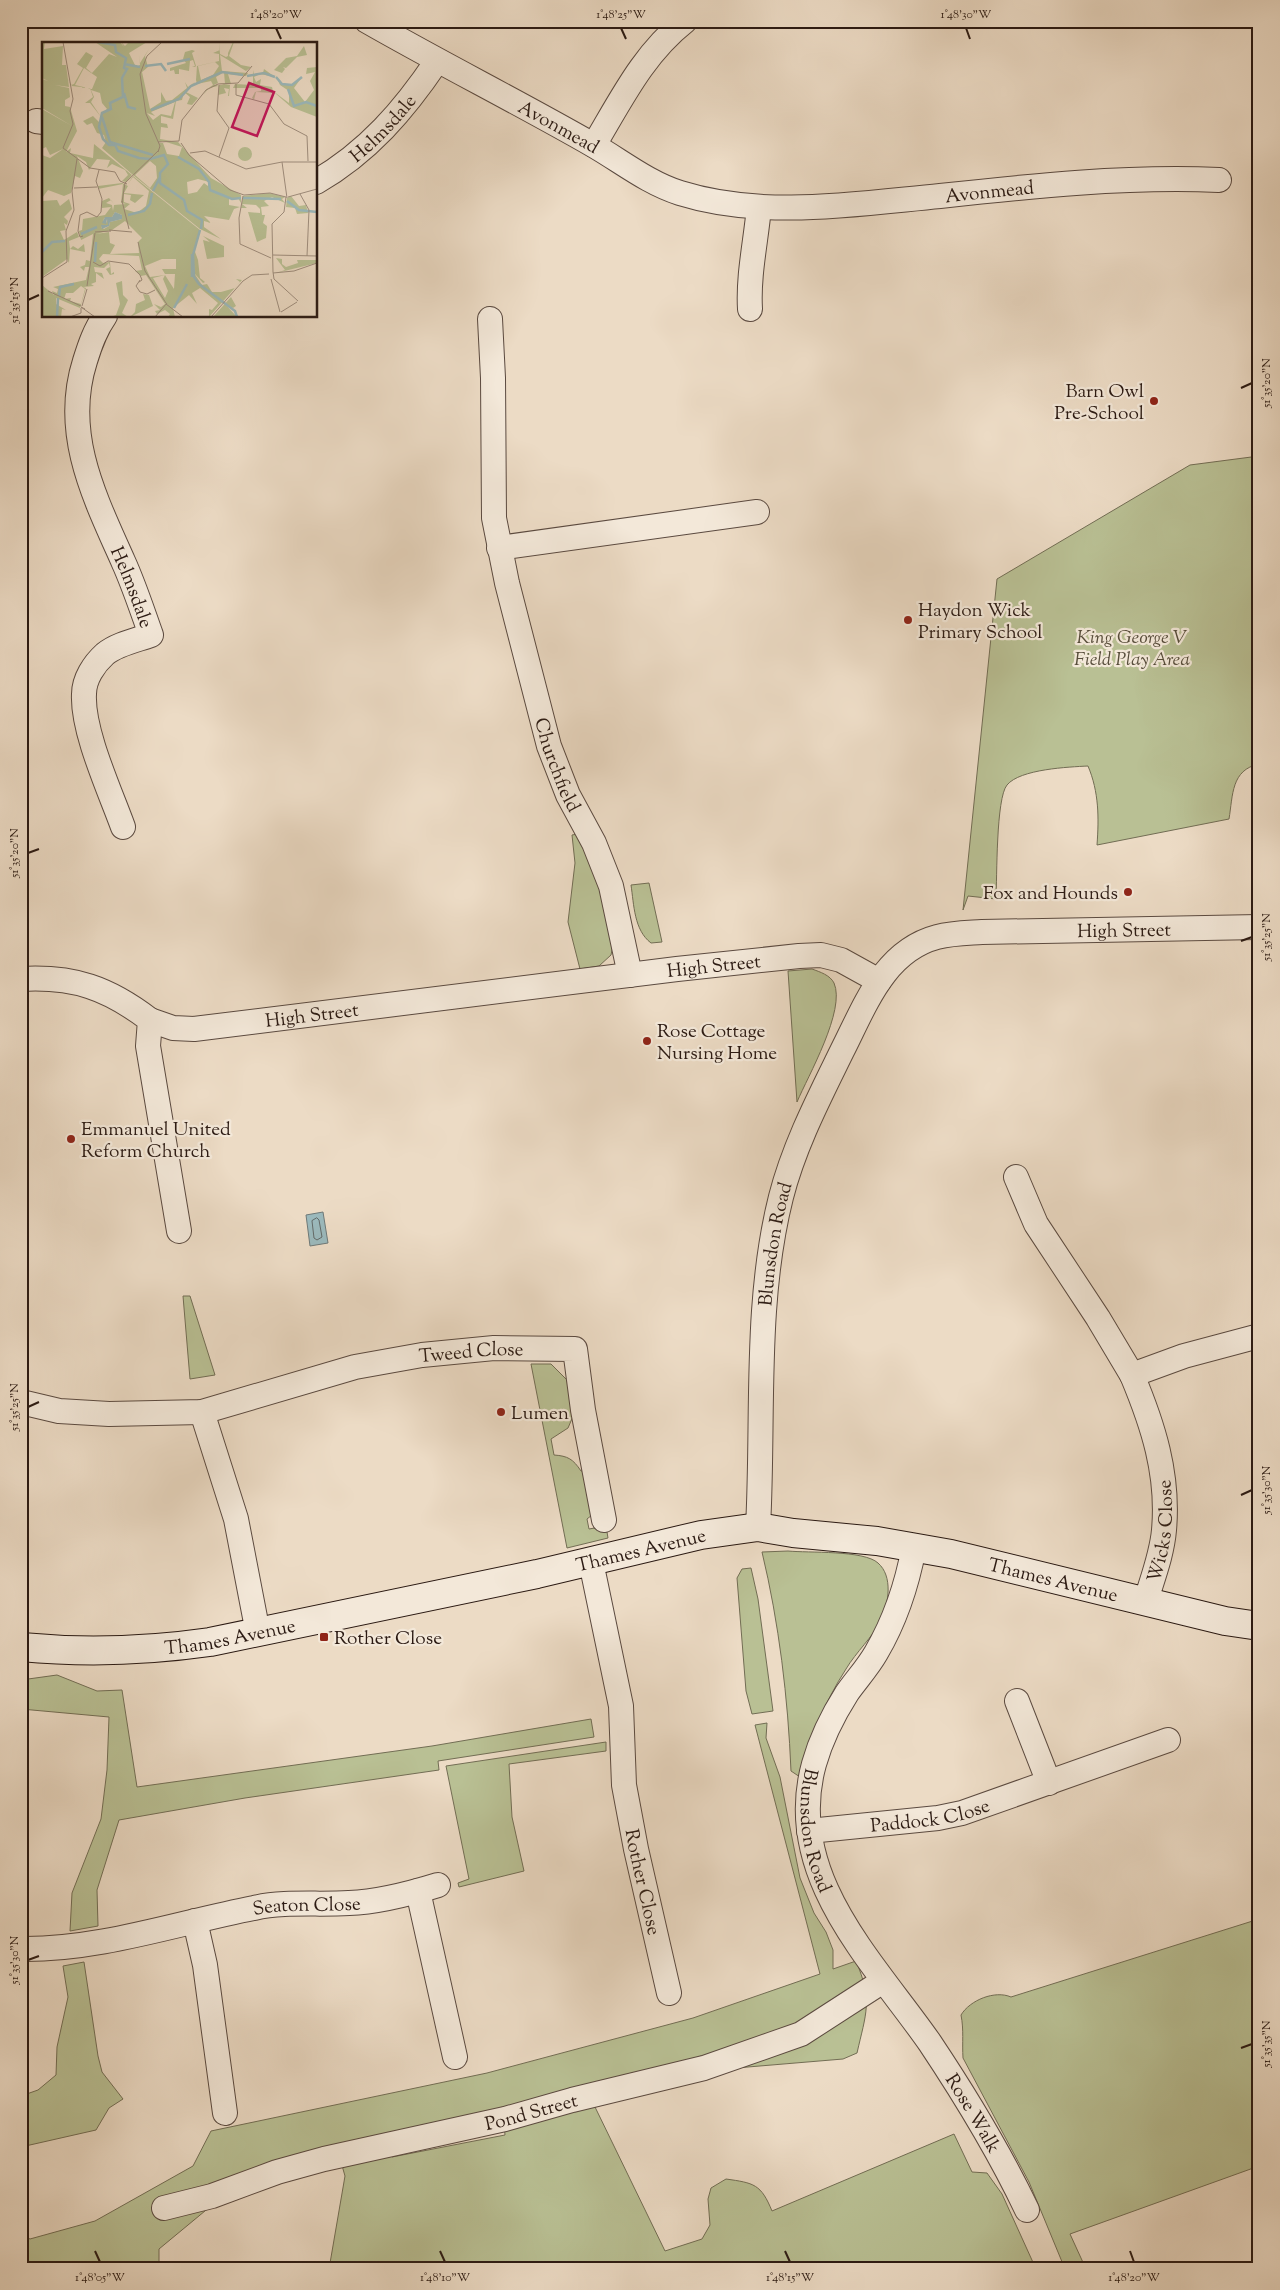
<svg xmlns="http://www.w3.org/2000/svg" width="1280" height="2290" font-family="'Sorts Mill Goudy',serif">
<rect width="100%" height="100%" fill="#ecdbc5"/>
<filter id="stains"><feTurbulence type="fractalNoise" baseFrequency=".004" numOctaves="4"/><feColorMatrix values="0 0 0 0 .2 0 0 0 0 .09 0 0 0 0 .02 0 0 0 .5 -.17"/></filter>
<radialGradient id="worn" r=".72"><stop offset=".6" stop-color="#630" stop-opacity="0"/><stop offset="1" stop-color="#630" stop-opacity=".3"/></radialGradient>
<path fill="#b9c094" stroke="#726d54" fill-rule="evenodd" d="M 1259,456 L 1259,764 C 1231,770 1233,795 1229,819 L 1097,845 C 1099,818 1099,792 1088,766 C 1069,767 1020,769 1007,785 C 996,798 997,878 996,899 L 968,896 L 963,910 L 997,579 L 1190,465 Z
M 578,834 L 595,862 L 615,935 L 611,955 L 599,966 L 580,969 L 568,922 L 575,863 L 572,835 Z
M 649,883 L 662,942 L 651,943 C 634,930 634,905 631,885 Z
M 812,969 C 820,972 830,975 834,983 C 846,1010 808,1076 797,1102 L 788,971 Z
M 183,1296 L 190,1296 L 215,1375 L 190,1379 Z
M 531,1364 L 551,1364 L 567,1380 L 574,1414 L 568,1428 L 551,1439 L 554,1455 C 568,1456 573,1459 581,1471 L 589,1471 L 592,1515 L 587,1519 L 589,1529 L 606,1526 L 608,1538 L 567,1548 Z
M 788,1551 C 808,1553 864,1550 878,1563 C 893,1576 889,1603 881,1620 C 873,1637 856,1652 846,1669 C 824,1703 810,1739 800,1777 L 791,1771 C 788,1698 779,1623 762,1552 Z
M 751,1568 L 758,1599 L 773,1711 L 752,1714 L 746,1691 L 737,1578 L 742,1569 Z
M 57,1675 L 97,1691 L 122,1690 L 137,1787 L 432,1746 L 591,1719 L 594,1737 L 438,1761 L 439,1770 L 245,1798 L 119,1820 L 97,1890 L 98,1926 L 70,1931 L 72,1893 L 101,1819 L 107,1770 L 109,1717 L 21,1709 L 21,1680 Z
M 767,1723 L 766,1738 L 780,1777 L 800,1878 L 814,1913 L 826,1932 L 833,1950 L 833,1969 L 856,1961 C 873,2001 866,2013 857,2053 L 843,2059 L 736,2068 L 595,2107 L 665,2251 L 702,2239 L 710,2225 L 708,2199 L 711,2188 L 726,2179 C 754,2183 761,2184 772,2211 L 954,2134 L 972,2172 L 987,2173 L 1002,2194 L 1036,2269 L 329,2269 L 345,2176 L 341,2162 L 240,2182 L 159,2249 L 159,2269 L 21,2269 L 21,2163 L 24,2236 L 30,2239 L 95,2221 L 193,2166 L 211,2131 L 487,2073 L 693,2018 L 820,1974 L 755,1725 ZM 504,2124 L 505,2135 L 392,2157 L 391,2150 Z
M 606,1742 L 606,1751 L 509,1764 L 512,1817 L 524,1871 L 459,1887 L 458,1883 L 469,1879 L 446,1766 Z
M 1259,1919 L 1259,2166 L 1070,2234 L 1086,2269 L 1065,2269 L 1029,2182 L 963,2058 C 962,2043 964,2030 961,2015 C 970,2000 995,1990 1011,1997 Z
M 84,1962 L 98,2056 L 102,2072 L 123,2099 L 109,2108 L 96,2130 L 21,2147 L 21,2096 L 38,2090 L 56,2075 L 57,2047 L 68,1997 L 63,1966 Z"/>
<path fill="#9bb9bc" stroke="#6e7978" d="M 323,1212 L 328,1243 L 310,1246 L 306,1215 Z"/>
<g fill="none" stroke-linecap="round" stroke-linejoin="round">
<path stroke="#636a68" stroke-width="1" d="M 317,1218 L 319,1220 L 322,1237 L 317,1240 L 314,1238 L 312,1221 Z"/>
<g stroke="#5b4a40" stroke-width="26">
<g id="street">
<path id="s1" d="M 367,21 C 442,64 518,102 593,145 C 621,161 648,183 680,193 C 763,219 855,204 940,196 C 1032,186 1126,176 1219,180"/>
<path d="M 36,121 L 44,122"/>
<path d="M 594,145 C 621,100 643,54 685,21"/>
<path id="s2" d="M 316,182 C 368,152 404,110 437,61"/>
<path d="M 750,309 C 748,275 756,241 759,207"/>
<path id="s3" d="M 105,316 C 95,330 90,345 85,361 C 62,433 94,496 123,561 C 134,585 142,610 151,635 C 137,640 117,644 105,654 C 94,664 84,679 84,694 C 82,731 110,791 123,827"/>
<path id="s4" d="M 490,319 L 493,378 L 494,518 L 507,583 L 549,746 L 568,795 L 594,843 L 611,886 L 630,975"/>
<path d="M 499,548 L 757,512"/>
<path d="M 21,979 C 74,976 108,988 150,1020 L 148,1046 L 179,1231"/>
<path id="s5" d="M 150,1020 L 173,1028 L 194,1029 L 677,969 L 799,956 L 821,955 L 841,960 L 879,981"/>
<path d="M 1016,1177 L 1036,1224 L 1098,1318 L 1132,1375"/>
<path id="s6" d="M 21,1402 L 59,1411 L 109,1414 L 202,1412 L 355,1367 L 422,1355 L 494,1348 L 575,1349 L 583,1410 L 604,1520"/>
<path d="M 202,1412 L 236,1519 L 258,1633"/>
<path id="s7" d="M 758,1527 C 764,1418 754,1304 781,1197 C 794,1146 819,1098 842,1051 C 865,1006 884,951 937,937 C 952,933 967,933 982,932 L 1259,927"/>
<path id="s8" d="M 914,1547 C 907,1585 896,1619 876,1653 C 868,1667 857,1679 847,1693 C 833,1715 821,1739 814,1764 C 783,1875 873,1961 930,2043 C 966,2097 999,2151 1027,2210"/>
<path id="s9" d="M 591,1562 L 621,1706 L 624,1785 L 636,1849 L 669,1993"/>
<path id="s10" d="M 1146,1600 C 1153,1577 1162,1554 1164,1530 C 1169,1474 1153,1425 1132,1375 L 1184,1356 L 1259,1336"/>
<path d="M 1017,1701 L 1049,1783"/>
<path id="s11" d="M 809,1831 L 938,1818 L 962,1813 L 1168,1740"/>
<path d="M 418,1891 L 455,2057"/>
<path d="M 195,1921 L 205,1965 L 225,2113"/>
<path id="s12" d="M 21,1949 C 100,1950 177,1923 254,1908 C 285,1901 317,1905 349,1903 C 379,1902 409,1894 438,1885"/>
<path id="s13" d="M 164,2208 L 212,2196 L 277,2172 L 324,2159 L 505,2119 L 572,2100 L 704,2068 L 801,2034 L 883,1981"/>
</g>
</g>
<g stroke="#2b1a13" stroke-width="30">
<g id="secondary">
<path id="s14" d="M 21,1647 C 84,1653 147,1651 210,1642 L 537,1574 L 701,1535 L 758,1527 L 793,1533 L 877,1541 L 951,1554 L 1225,1621 L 1259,1626"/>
</g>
</g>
<use href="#street" stroke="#f3e8d9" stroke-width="24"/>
<use href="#secondary" stroke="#f3e8d9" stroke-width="28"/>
</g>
<path fill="none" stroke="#2b1a13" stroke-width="2" d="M 276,28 L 281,39M 621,28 L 626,39M 966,28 L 970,39M 28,300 L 39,295M 1241,388 L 1252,383M 28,853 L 39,849M 1241,941 L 1252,937M 28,1407 L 39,1402M 1241,1495 L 1252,1490M 28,1960 L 39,1956M 1241,2048 L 1252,2044M 95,2251 L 100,2262M 440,2251 L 445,2262M 785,2251 L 790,2262M 1130,2251 L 1134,2262"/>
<g fill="#8f2418" stroke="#f3e8d9" stroke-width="2">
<circle cx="1154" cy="401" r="5"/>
<circle cx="908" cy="620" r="5"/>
<circle cx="1128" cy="892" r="5"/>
<circle cx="647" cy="1041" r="5"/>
<circle cx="71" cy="1139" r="5"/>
<circle cx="501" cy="1412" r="5"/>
<rect x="319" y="1632" width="10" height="10" rx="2.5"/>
</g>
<g text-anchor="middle" stroke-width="4.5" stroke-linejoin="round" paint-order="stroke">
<g font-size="19" fill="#2b1a13" stroke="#f3e8d9">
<text dy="7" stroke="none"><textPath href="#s2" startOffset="86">Helmsdale</textPath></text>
<text dy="7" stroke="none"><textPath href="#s1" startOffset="219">Avonmead</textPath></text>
<text dy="7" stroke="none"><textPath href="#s1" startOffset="669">Avonmead</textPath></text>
<text dy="7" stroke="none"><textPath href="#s3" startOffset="286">Helmsdale</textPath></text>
<text dy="7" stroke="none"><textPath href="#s4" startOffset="454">Churchfield</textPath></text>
<text dy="7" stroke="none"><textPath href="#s7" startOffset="831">High Street</textPath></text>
<text dy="7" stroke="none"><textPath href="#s5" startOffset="569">High Street</textPath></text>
<text dy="7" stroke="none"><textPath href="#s5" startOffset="164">High Street</textPath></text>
<text dy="7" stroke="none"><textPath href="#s7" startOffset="284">Blunsdon Road</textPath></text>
<text dy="7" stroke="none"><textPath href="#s6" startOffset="459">Tweed Close</textPath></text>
<text dy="7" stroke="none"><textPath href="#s10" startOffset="71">Wicks Close</textPath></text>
<text dy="7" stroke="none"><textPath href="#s14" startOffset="630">Thames Avenue</textPath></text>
<text dy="7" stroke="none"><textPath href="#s14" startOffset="1050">Thames Avenue</textPath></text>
<text dy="7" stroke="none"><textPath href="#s14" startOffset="210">Thames Avenue</textPath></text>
<text dy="7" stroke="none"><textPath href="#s11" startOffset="122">Paddock Close</textPath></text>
<text dy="7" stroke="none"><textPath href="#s8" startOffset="309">Blunsdon Road</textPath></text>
<text dy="7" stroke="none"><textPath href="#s9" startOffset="325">Rother Close</textPath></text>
<text dy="7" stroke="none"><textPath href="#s12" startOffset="290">Seaton Close</textPath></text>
<text dy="7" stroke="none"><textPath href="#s13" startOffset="380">Pond Street</textPath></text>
<text dy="7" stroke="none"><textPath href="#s8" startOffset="638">Rose Walk</textPath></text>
</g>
<g font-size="19" fill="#2b1a13" stroke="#f3e8d9" text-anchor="start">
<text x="1144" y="397" text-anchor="end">Barn Owl<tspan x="1144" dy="22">Pre-School</tspan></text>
<text x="918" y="616">Haydon Wick<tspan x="918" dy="22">Primary School</tspan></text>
<text x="1118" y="899" text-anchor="end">Fox and Hounds</text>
<text x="657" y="1037">Rose Cottage<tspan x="657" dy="22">Nursing Home</tspan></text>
<text x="81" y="1135">Emmanuel United<tspan x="81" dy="22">Reform Church</tspan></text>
<text x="511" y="1419">Lumen</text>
<text x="334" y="1644">Rother Close</text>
</g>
<g font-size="19" font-style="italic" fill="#564c3a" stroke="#f3e8d9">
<text x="1132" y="643">King George V<tspan x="1132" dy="22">Field Play Area</tspan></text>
</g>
</g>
<g transform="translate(42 42)">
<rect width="275" height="275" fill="#ecdbc5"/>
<path d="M 0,0 L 3,0 L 2,7 L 21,4 L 20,23 L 24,23 L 27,45 L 13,43 L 27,46 L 28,55 L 23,58 L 23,64 L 28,65 L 35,89 L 24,110 L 29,106 L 28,111 L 51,116 L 52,102 L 90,133 L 84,140 L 80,139 L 86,133 L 83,128 L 70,122 L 65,126 L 68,118 L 55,117 L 47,128 L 44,120 L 35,114 L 41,129 L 38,136 L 33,134 L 29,151 L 22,154 L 6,148 L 0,156 L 0,113 L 8,116 L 21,107 L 8,113 L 4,105 L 0,107 L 0,67 L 30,84 L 0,66 L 0,37 L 6,39 L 0,36 ZM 53,0 L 78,0 L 82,5 L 79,0 L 83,4 L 87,0 L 105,0 L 87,11 L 94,25 L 98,23 L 97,12 L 98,21 L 107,7 L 103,14 L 106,25 L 100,30 L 108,67 L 119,60 L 119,50 L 124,59 L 130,58 L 145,46 L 143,40 L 146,45 L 153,40 L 144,50 L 156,56 L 150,63 L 145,62 L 148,55 L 142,50 L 140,58 L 134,59 L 131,77 L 119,74 L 119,81 L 125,82 L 126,86 L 119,85 L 118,97 L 136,100 L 169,136 L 199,153 L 199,161 L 196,156 L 187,157 L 187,163 L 198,165 L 192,167 L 187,178 L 162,174 L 169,181 L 162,179 L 162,185 L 179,197 L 158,187 L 91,133 L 60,106 L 64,100 L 62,93 L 55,91 L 50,81 L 45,83 L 41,79 L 51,74 L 58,81 L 60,71 L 65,67 L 60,61 L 58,51 L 49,48 L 52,55 L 49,60 L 59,75 L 48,61 L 43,61 L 51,55 L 48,46 L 30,44 L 25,35 L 29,43 L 32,42 L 41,26 L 35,22 L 44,10 L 51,14 L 44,26 L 50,31 L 67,12 L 75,15 ZM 42,26 L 55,35 L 50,47 L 33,43 ZM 133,60 L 129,74 L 119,72 L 111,78 L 105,71 L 113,74 L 109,70 ZM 121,99 L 140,105 L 137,114 L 125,112 L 121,101 L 116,101 ZM 108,119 L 114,124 L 115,136 L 108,146 L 93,133 ZM 156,137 L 167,140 L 166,144 L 162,141 L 155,150 L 146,152 L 145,140 ZM 177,0 L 178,12 L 184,15 L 186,14 L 186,11 L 191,0 L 192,0 L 187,14 L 199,23 L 209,25 L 204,29 L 178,13 L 180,29 L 206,31 L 204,34 L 186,32 L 189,42 L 182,43 L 188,43 L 187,54 L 194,54 L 186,54 L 187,47 L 182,46 L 184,51 L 176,53 L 177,43 L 182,43 L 177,41 L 183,42 L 182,30 L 174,35 L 176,41 L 172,43 L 175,43 L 176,44 L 167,46 L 161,53 L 165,47 L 171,43 L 169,39 L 155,42 L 154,38 L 155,24 L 177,19 L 177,12 L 171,11 L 178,8 ZM 173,20 L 177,24 L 171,33 L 159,38 L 156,24 ZM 262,4 L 265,13 L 255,15 L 244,26 L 241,25 L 243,27 L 240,31 L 232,28 L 244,16 L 255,14 ZM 150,8 L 153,9 L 150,11 L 154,24 L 153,25 L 150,25 L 153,24 L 151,18 L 148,19 L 147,29 L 137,27 L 137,32 L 133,32 L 132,28 L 128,29 L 128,26 L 144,21 L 141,17 L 143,10 ZM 275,25 L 275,75 L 249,65 L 233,51 L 228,56 L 231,51 L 214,50 L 212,58 L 210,56 L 213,50 L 219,49 L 219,46 L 191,46 L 193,42 L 211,43 L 211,28 L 212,33 L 221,31 L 222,27 L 233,35 L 218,32 L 212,35 L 214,40 L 219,37 L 218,43 L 230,45 L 231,49 L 247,61 L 247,49 L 238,43 L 234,34 L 241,42 L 250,42 L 260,35 L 252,46 L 263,60 L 272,48 L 268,39 L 273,30 L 264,32 L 265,26 ZM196 112a7 7 0 1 1 14 0a7 7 0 1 1-14 0ZM 91,134 L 158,188 L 152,207 L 156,218 L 158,236 L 163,240 L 161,241 L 153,232 L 151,216 L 150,228 L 160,243 L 165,242 L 170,250 L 179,250 L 193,246 L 198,240 L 194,237 L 200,238 L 167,275 L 167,267 L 170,268 L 176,261 L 158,246 L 150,251 L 155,262 L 147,253 L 131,266 L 133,275 L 126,275 L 128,272 L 123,268 L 115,272 L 113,269 L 118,268 L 112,262 L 119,265 L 123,262 L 104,233 L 99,234 L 93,229 L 100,228 L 97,214 L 61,212 L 57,217 L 61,221 L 68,220 L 69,232 L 72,230 L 72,232 L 68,233 L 64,227 L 68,225 L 67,221 L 62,226 L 52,225 L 53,230 L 60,231 L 62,237 L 54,231 L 54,240 L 49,242 L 52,244 L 41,245 L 44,246 L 38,266 L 14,256 L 14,262 L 24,268 L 20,267 L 19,275 L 0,275 L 0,243 L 12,253 L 10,249 L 15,251 L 16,247 L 11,245 L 44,238 L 47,225 L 43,225 L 42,229 L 38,225 L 37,233 L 38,225 L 43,223 L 44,218 L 48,219 L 51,192 L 39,198 L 37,189 L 40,188 L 41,177 L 63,173 L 69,165 L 60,166 L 60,159 L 67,156 L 72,162 L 69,158 L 64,161 L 70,163 L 71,169 L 72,163 L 84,162 L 79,161 L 81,142 L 56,147 L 56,144 L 80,141 L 86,144 L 82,151 L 102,153 L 93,161 L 88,158 L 89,153 L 82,152 L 82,160 L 88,162 L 82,167 L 95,171 L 104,164 L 107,149 L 91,135 L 86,142 ZM 73,170 L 80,173 L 80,177 L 68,180 L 67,184 L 62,187 L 59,185 L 66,183 L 66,177 L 64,181 L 61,181 L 62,176 L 70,175 ZM 83,179 L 100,196 L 96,200 L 97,211 L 68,212 L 73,203 L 68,201 L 67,190 L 54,192 L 70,188 ZM 120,217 L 134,217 L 134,227 L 120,227 L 123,232 L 133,232 L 132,247 L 123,233 L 108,235 L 103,224 ZM 123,233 L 121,237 L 126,249 L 123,256 L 111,236 ZM 39,244 L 43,247 L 39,262 L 28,259 L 29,256 L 22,257 L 24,251 L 31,251 ZM 227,151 L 243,155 L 240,157 L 243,161 L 230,155 L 222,159 L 227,164 L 219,165 L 220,173 L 223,173 L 221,181 L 225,184 L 224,196 L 215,200 L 206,170 L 218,171 L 218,167 L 214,163 L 200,162 L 205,166 L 199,166 L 201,154 ZM 249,154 L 257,164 L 264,163 L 266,171 L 255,172 L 253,166 L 244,165 L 245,156 ZM 27,157 L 30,167 L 22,175 L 26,179 L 25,183 L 22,181 L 24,188 L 18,189 L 22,198 L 35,190 L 37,195 L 27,199 L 28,207 L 31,204 L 36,207 L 42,202 L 43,210 L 28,207 L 27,221 L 25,217 L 0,235 L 0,159 L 15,158 L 18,164 ZM 161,194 L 182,204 L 182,215 L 165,217 L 161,198 L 168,200 ZM 234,216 L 240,217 L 240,222 L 244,225 L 256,221 L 255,218 L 275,218 L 275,221 L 234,231 L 243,228 ZM 80,239 L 81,253 L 86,258 L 80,271 L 86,275 L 69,275 L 74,273 L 78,262 L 74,241 ZM 101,252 L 107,253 L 111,264 L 88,275 L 93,270 L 94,262 L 103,258 ZM 189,255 L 194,264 L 191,266 L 183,262 L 195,275 L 171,275 Z" fill="#b9c094" fill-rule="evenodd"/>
<path d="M 73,170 L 80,173 L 80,177 L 68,180 L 67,184 L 60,187 L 59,183 L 66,183 L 65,177 L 64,182 L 60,181 L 63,175 L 70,175 Z" fill="#9bb9bc"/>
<path fill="none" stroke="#9bb9bc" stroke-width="2.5" d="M 56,0 L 73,3 L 74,10 L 84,16 L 82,26 L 85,27 L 80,36 L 81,55 L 68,61 L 69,67 L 60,71 L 57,85 L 61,97 L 67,103 L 73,103 L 76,109 L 97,116 L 108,117 L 122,113 L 126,122 L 118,131 L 118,141 L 142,158 L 145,169 L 160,178 L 159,187M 82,22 L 98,25M 125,22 L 148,17M 103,24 L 119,22 L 124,29M 205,34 L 222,31 L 233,35M 234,35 L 240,42 L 250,43 L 260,35M 246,47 L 252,64 L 264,60 L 275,64M 82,51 L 86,65 L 94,67M 109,68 L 137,57 L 149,44 L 180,30 L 201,33M 60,75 L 68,100 L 111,113M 136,115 L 157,127 L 167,140 L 168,148 L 190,157 L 199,156M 111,149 L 118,135M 201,156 L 239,157M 245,159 L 257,168 L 275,170M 86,173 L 102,169 L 108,162 L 110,151M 158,188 L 151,213 L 152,235 L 157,242 L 193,269 L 195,275M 39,192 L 55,185M 0,210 L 10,200 L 23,199M 150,212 L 150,235M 53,220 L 54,200M 17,254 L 18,245 L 32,242M 132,266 L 145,242M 15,275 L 16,256"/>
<path fill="none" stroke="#9f8e7e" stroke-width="1" d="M 21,0 L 31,57 L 28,69 L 31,82 L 21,106 L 48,126 L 73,130 L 78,139 L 85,142M 194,42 L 194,53 L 227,62 L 242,82 L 265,94 L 266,119M 137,99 L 140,78 L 164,48 L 176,42 L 196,41 L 210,24M 116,100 L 137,99M 139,101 L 147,113 L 188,148 L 202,153 L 228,151 L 244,155M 116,110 L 118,104 L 104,72 L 98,32 L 105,14 L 120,0M 148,111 L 163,109 L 204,127 L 240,120M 177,115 L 187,86 L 175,69 L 177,43M 83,141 L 117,108M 32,146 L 55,145M 258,152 L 267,168 L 265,214M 201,154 L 197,176 L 198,202 L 229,216M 246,155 L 275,147M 245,156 L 240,120 L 275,120M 80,159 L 87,187M 80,160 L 83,141M 67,188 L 90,190M 53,190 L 69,189M 41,194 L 38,195 L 36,189 L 38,173 L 45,170 L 55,175 L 59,170 L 60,157 L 54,139 L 57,128M 96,200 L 103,229 L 124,261M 231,213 L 275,214M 51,220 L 58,224 L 66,219 L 87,222 L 98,233 L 100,238 L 97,240M 231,230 L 230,182 L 242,170 L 244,155M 231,230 L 232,237 L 256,259M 231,231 L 252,229 L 275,221M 0,236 L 25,220 L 24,189 L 32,168 L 30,149 L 35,117M 229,237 L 238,270M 98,238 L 94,244 L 98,250 L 105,252 L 113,248M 45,244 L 53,191M 6,249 L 39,264M 124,262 L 141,275M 40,264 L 45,247M 43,267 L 39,265 L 53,275M 239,270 L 255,260M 28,275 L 39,271 L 39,266M 113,275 L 125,261M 169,275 L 201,239 L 210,233 L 227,232"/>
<path fill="#c2185b" fill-opacity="0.15" stroke="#c2185b" stroke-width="2.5" d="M 207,41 L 232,50 L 215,94 L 190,85 Z"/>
<rect width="275" height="275" fill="none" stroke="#2b1a13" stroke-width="2.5"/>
</g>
<rect width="1280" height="2290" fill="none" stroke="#ecdbc5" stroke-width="55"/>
<rect x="28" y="28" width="1224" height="2234" fill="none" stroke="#2b1a13" stroke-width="2"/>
<g font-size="12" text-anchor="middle" fill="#2b1a13">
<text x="276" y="18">1°48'20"W</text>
<text x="621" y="18">1°48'25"W</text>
<text x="966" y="18">1°48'30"W</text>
<text transform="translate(14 300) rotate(-90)" y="4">51°35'15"N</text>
<text transform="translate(1266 383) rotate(-90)" y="4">51°35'20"N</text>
<text transform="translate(14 853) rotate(-90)" y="4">51°35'20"N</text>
<text transform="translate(1266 937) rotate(-90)" y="4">51°35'25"N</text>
<text transform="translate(14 1407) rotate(-90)" y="4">51°35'25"N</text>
<text transform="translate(1266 1490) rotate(-90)" y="4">51°35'30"N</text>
<text transform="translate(14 1960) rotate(-90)" y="4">51°35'30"N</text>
<text transform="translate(1266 2044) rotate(-90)" y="4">51°35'35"N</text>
<text x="100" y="2281">1°48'05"W</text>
<text x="445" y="2281">1°48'10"W</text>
<text x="790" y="2281">1°48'15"W</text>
<text x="1134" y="2281">1°48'20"W</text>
</g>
<rect width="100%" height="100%" filter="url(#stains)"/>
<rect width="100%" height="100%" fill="url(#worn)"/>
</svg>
